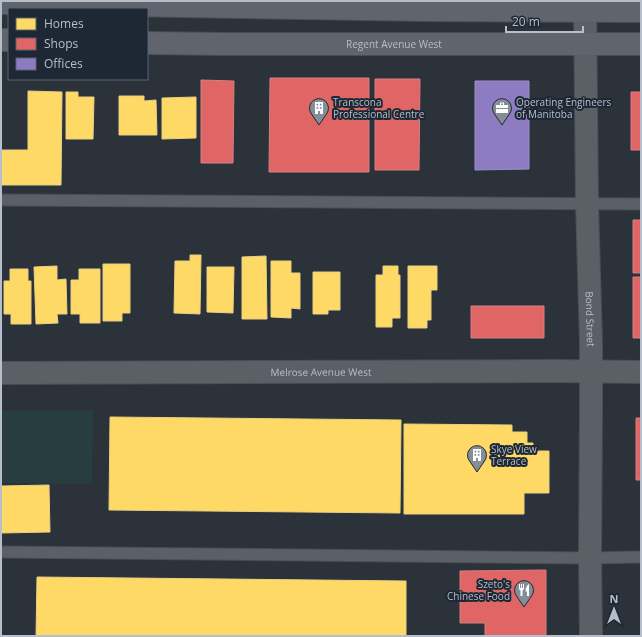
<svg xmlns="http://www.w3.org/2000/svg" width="642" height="637" font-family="'Open Sans',sans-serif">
<rect width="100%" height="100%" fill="#2b3239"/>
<path fill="#283d3f" d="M 1,411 L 93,411 L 92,484 L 1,483 Z"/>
<path fill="#ffd966" stroke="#e9d184" d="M 28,91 L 62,92 L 61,185 L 1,185 L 1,150 L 28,150 Z
M 66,92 L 78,92 L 78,97 L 94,97 L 93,139 L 66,139 Z
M 119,96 L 144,96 L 144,101 L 156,100 L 157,135 L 119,135 Z
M 196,97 L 196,138 L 162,139 L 162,98 Z
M 190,255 L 201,255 L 200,314 L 174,313 L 175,261 L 190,261 Z
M 266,256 L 267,319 L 242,319 L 242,257 Z
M 271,261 L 291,261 L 291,273 L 300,273 L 300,309 L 291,308 L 291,318 L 271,317 Z
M 103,264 L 130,264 L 130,313 L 122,313 L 122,321 L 103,321 Z
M 57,266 L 57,280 L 66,279 L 67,314 L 57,314 L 58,323 L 36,324 L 34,267 Z
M 383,266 L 398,266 L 398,275 L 400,275 L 400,318 L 392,318 L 392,327 L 376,327 L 376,275 L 383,275 Z
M 408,266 L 437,266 L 437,290 L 431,290 L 431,320 L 427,320 L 427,328 L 408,328 Z
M 207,267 L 234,267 L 233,313 L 207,312 Z
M 10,269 L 28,269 L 28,281 L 31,281 L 31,324 L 11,324 L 11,314 L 4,314 L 4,281 L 10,281 Z
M 79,269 L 100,269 L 100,323 L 80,323 L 80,314 L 71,314 L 71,280 L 79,280 Z
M 313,272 L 340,272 L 340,310 L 328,310 L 328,314 L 313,314 Z
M 110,417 L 401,420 L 400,513 L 109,510 Z
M 404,424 L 512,425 L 512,432 L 527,432 L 527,443 L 533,443 L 533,451 L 549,451 L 549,493 L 524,493 L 524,514 L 404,514 Z
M 49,485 L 50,532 L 1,533 L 1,486 Z
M 37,577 L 406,581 L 406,636 L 36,636 Z"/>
<path fill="#e06666" stroke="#d38084" d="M 270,78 L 369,78 L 369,172 L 269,172 Z
M 375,79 L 420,79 L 419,170 L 375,170 Z
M 201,80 L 234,81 L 233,163 L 201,163 Z
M 641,80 L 641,150 L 631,150 L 631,92 L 641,92 Z
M 633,220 L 641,220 L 641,273 L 633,273 Z
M 633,277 L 641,277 L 641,338 L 633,338 Z
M 471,306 L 544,306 L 544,338 L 471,338 Z
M 636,418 L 641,418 L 641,480 L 636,480 Z
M 546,570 L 546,636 L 485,636 L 485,623 L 460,623 L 460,571 Z"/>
<path fill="#8e7cc3" stroke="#9a90c5" d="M 475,81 L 529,81 L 529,169 L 475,170 Z"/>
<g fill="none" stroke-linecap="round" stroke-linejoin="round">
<g stroke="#494e54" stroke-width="13">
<path id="service" d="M 1,200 L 641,204
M 1,552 L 590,558 L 641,557"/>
</g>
<g stroke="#494e54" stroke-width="24">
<g id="minor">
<path id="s1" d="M 585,1 L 587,203 L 591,343 L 591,413 L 590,558 L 591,636"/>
<path id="s2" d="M 1,373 L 553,371 L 641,372"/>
</g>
</g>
<g stroke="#494e54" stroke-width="24">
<g id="secondary">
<path d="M 1,3 L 427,10 L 641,11"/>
<path d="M 1,40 L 9,40"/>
<path id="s3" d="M 147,43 L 224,44 L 641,44"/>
</g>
</g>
<use href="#service" stroke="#5b6067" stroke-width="11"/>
<use href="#minor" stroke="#5b6067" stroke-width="22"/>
<use href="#secondary" stroke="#60646c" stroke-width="22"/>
</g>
<defs>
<g id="building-pin" transform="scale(1)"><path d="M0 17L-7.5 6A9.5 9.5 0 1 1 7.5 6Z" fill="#858d97" stroke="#1e2834"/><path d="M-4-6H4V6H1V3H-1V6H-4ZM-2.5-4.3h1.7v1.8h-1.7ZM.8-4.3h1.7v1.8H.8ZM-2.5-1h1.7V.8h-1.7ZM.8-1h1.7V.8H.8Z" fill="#fff"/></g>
<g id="office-pin" transform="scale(1)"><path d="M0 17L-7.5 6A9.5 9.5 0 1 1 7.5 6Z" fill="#858d97" stroke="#1e2834"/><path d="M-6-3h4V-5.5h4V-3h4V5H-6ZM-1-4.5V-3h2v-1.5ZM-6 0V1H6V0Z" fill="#fff"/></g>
<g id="restaurant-pin" transform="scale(1)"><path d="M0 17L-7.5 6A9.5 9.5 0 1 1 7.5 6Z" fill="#858d97" stroke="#1e2834"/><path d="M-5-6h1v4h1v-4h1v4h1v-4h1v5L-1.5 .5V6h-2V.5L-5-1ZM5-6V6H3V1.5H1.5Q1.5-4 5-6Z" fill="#fff"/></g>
</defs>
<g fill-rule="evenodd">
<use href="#building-pin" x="319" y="108"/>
<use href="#office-pin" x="502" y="108"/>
<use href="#building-pin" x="477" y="455"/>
<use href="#restaurant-pin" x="524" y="590"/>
</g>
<g text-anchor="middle" stroke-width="4" stroke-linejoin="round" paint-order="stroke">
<g font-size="10" fill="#b5beca" stroke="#1e2834">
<text dy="4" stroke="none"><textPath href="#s3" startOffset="247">Regent Avenue West</textPath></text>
<text dy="4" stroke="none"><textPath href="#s1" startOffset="318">Bond Street</textPath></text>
<text dy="4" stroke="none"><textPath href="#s2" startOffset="320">Melrose Avenue West</textPath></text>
</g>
<g font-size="10" fill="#b5beca" stroke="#1e2834" text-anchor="start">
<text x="333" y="106">Transcona<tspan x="333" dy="12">Professional Centre</tspan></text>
<text x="516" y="106">Operating Engineers<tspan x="516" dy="12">of Manitoba</tspan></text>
<text x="491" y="453">Skye View<tspan x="491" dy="12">Terrace</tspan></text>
<text x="510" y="588" text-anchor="end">Szeto's<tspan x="510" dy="12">Chinese Food</tspan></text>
</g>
</g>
<rect width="642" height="637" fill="none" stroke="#b5beca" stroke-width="4"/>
<rect x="8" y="8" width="140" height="72" fill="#1e2834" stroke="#5a6470"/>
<rect x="16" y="18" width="20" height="12" fill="#ffd966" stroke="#5a6470"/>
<text x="44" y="28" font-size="12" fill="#b5beca">Homes</text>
<rect x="16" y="38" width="20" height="12" fill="#e06666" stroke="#5a6470"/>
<text x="44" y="48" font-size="12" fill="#b5beca">Shops</text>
<rect x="16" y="58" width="20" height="12" fill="#8e7cc3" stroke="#5a6470"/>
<text x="44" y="68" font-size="12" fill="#b5beca">Offices</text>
<g transform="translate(614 609)" stroke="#1e2834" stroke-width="3" paint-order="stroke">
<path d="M0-3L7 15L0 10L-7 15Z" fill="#b5beca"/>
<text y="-6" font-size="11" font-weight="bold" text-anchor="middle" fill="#b5beca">N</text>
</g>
<path d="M506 26v6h77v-6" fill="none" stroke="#b5beca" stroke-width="2"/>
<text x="512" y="26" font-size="12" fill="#b5beca" stroke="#1e2834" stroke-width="3" paint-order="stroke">20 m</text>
</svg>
